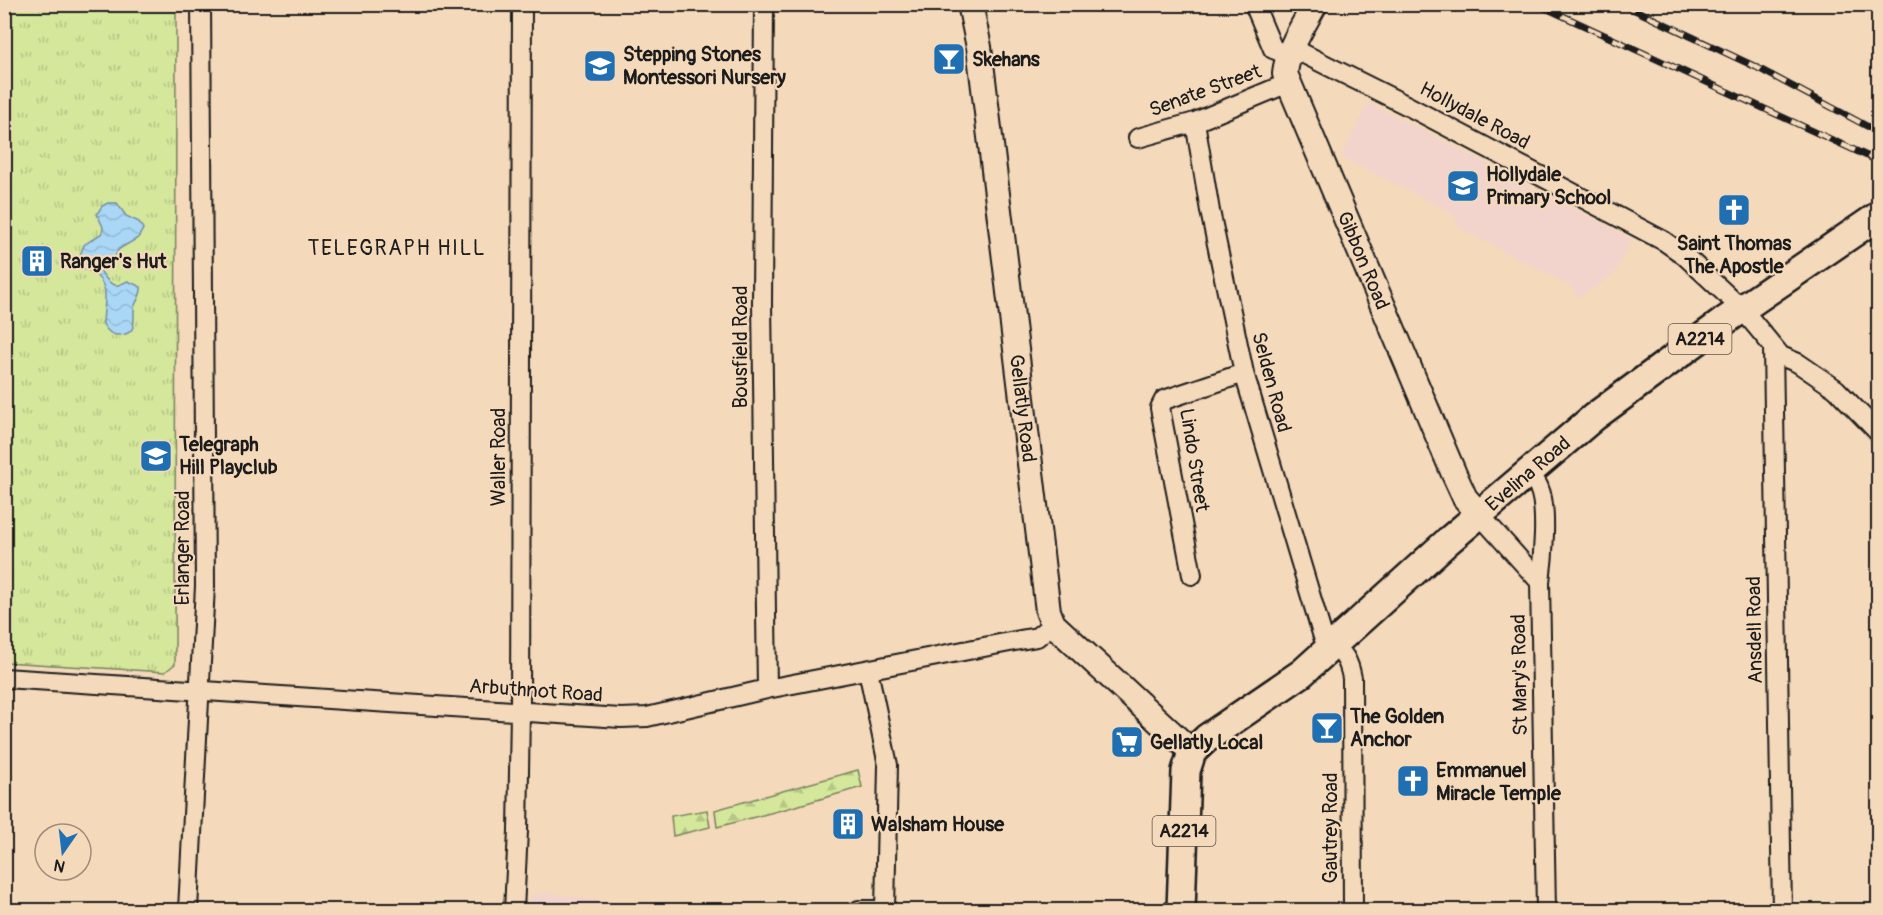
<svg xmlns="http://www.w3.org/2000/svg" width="1883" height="915" font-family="Pangolin,sans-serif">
<defs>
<pattern id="forest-firs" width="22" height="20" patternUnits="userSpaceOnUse" patternTransform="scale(1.5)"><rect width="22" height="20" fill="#d4e79b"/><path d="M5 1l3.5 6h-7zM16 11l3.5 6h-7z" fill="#b5c685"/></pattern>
<pattern id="park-tufts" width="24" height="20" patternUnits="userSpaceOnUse" patternTransform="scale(1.5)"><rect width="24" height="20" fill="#d4e79b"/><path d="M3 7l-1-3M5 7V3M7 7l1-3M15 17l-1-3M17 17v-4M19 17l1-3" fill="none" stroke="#b5c685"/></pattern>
<pattern id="water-waves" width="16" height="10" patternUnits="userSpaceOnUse" patternTransform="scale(1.5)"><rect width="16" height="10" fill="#aad7f6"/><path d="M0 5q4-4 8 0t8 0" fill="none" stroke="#92b8d2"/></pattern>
</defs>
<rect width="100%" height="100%" fill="#f4d9bb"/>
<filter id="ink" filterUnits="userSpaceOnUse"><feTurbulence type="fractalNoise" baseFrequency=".0167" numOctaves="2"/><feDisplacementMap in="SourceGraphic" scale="12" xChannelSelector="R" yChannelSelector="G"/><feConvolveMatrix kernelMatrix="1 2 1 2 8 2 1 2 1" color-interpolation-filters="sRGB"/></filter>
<g filter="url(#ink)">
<path fill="#f2d4cc" d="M 1369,103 L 1632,239 L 1614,274 L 1578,298 L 1571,286 L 1459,228 L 1454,214 L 1341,157 Z
M 550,893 L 660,910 L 529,910 L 531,895 Z"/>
<path fill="url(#forest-firs)" stroke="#78825c" stroke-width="1.5" d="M 858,770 L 862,787 L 789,808 L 717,827 L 715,810 Z
M 707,810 L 710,827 L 673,836 L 671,816 Z"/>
<path fill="url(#park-tufts)" stroke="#78825c" stroke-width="1.5" d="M 169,4 L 176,10 L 175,664 L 165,672 L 5,662 L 4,6 Z"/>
<path fill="url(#water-waves)" stroke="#718c9f" stroke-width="1.5" d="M 108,203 L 117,203 L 126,216 L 139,222 L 143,229 L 138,238 L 119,249 L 113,260 L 99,267 C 101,273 110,287 118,285 C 122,284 125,282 128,281 L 141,287 C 142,294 138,298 135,305 C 131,316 141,335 118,335 C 111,335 106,330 103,324 C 103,306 112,286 93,273 C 89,270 83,269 79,267 L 77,263 L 84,245 L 102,233 L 103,227 L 97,214 L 102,206 Z"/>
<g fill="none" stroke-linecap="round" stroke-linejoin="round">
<g stroke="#1c1c1c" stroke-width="22">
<path id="street" d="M 764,4 L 762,303 L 767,689
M 1254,4 L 1273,49 L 1289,55
M 1292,48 L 1408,106 L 1664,241 L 1684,255 L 1742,309 L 1781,356 L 1798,363 L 1836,389 L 1878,432
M 1195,122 L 1210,211 L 1244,373 L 1323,637 C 1340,653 1347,652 1352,678 L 1353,910
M 1138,138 L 1195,122 L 1288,83
M 1773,348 L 1782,910
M 1529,472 C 1532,477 1537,482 1539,488 C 1548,508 1543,560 1540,582 L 1546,910
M 1479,514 L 1540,582
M 1192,575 L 1160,408 L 1164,400 L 1244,373
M 868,670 L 888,765 L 885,910
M 4,678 L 621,718 L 647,717 L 767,689 L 1020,640 L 1037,637 L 1053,624
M 188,910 L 205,586 L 201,4
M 514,910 L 518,831 L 520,712 L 522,4
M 859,910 L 885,910"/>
</g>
<g stroke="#1c1c1c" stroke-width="28">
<g id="secondary">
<path id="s1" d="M 970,4 L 979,47 L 1048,611 L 1053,624 L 1192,752"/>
<path id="s2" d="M 1315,4 C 1304,25 1287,49 1285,74 L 1454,474 L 1465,498 L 1479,514"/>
</g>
</g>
<g stroke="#1c1c1c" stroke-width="32">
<g id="primary">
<path id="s3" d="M 1181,910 L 1186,771 L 1192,752 L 1207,738 L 1302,673 L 1448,541 L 1594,417 L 1723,322 L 1878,216"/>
</g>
</g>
<use href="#street" stroke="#f4d9bb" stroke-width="18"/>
<use href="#secondary" stroke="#f4d9bb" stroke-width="24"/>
<use href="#primary" stroke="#f4d9bb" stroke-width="27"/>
<g stroke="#1c1c1c" stroke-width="7">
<path id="rail" d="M 1537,4 L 1878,161
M 1622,4 L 1756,67 L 1878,132"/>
</g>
<use href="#rail" stroke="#f4d9bb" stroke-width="4.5" stroke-dasharray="14" stroke-linecap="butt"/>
</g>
</g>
<defs>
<g id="bar-square" transform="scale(1.725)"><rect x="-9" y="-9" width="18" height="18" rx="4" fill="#1f6fb2" stroke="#f4d9bb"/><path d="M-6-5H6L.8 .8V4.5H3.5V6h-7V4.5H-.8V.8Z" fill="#fff"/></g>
<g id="school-square" transform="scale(1.725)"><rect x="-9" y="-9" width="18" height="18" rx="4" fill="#1f6fb2" stroke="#f4d9bb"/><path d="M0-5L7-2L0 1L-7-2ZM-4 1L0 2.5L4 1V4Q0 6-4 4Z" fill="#fff"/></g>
<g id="church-square" transform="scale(1.725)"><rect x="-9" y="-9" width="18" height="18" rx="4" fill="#1f6fb2" stroke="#f4d9bb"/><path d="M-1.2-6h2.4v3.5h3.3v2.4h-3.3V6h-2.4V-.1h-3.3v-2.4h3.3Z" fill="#fff"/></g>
<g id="building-square" transform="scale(1.725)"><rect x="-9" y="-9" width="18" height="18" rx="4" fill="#1f6fb2" stroke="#f4d9bb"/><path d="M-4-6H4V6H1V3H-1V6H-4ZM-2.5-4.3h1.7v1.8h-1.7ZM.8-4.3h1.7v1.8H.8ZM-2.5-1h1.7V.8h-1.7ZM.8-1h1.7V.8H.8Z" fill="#fff"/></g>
<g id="supermarket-square" transform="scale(1.725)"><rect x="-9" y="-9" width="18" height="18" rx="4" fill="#1f6fb2" stroke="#f4d9bb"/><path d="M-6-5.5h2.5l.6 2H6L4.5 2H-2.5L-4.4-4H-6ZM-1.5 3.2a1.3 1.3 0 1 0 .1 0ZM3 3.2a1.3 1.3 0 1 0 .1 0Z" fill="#fff"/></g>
</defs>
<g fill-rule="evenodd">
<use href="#bar-square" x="949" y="59"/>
<use href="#school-square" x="600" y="66"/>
<use href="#school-square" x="1463" y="186"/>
<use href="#church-square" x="1734" y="210"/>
<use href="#building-square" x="37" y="261"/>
<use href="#school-square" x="156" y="456"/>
<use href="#bar-square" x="1327" y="728"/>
<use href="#supermarket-square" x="1127" y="742"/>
<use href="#church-square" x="1413" y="781"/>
<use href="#building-square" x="848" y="824"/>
</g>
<g text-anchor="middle" stroke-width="4.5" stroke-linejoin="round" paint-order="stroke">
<g fill="#f4d9bb" stroke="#5d554c" stroke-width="1.5">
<rect x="1668.5" y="324" width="63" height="30" rx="4.5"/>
<rect x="1152.5" y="816" width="63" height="30" rx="4.5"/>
</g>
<g font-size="18" font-weight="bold" fill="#1c1c1c">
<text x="1700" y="345">A2214</text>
<text x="1184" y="837">A2214</text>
</g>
<g font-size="20" font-weight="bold" fill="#1c1c1c" stroke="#f4d9bb" text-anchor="start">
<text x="623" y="61">Stepping Stones<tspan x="623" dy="23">Montessori Nursery</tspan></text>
<text x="972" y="66">Skehans</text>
<text x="1486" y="181">Hollydale<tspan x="1486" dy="23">Primary School</tspan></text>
<text x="1734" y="250" text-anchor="middle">Saint Thomas<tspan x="1734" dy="23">The Apostle</tspan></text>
<text x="60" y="268">Ranger's Hut</text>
<text x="179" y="451">Telegraph<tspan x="179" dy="23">Hill Playclub</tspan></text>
<text x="1350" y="723">The Golden<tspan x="1350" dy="23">Anchor</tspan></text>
<text x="1150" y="749">Gellatly Local</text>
<text x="1436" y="777">Emmanuel<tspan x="1436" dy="23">Miracle Temple</tspan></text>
<text x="871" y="831">Walsham House</text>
</g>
<g font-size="20" fill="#1c1c1c" stroke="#f4d9bb">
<text transform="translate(1205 90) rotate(-20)" y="7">Senate Street</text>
<text transform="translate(1475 115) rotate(28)" y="7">Hollydale Road</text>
<text dy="7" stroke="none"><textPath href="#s2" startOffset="279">Gibbon Road</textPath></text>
<text transform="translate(740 347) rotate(-90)" y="7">Bousfield Road</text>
<text transform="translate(1272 382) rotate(75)" y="7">Selden Road</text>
<text dy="7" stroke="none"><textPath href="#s1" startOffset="408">Gellatly Road</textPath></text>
<text transform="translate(498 457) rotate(-90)" y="7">Waller Road</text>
<text transform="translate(1195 460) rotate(81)" y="7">Lindo Street</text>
<text dy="7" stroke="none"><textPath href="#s3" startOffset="596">Evelina Road</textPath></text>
<text transform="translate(182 548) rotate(-90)" y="7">Erlanger Road</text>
<text transform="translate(1754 630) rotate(-91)" y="7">Ansdell Road</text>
<text transform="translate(1519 675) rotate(-91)" y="7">St Mary's Road</text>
<text transform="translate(536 690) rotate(4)" y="7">Arbuthnot Road</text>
<text transform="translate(1330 828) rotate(-90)" y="7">Gautrey Road</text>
</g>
<g font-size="21" letter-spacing="1.5" fill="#1c1c1c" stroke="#f4d9bb">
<text x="397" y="255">TELEGRAPH HILL</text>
</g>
</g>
<rect width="1883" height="915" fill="none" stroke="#f4d9bb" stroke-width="24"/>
<rect x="12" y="12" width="1859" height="891" fill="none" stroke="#1c1c1c" stroke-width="2" filter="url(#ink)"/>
<g transform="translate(63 852) rotate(194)"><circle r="28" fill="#f4d9bb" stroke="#9e8d7b" stroke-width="1.5"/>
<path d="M0-4.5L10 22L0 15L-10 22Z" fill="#1f6fb2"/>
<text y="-9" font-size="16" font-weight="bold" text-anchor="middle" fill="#1c1c1c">N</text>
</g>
</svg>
